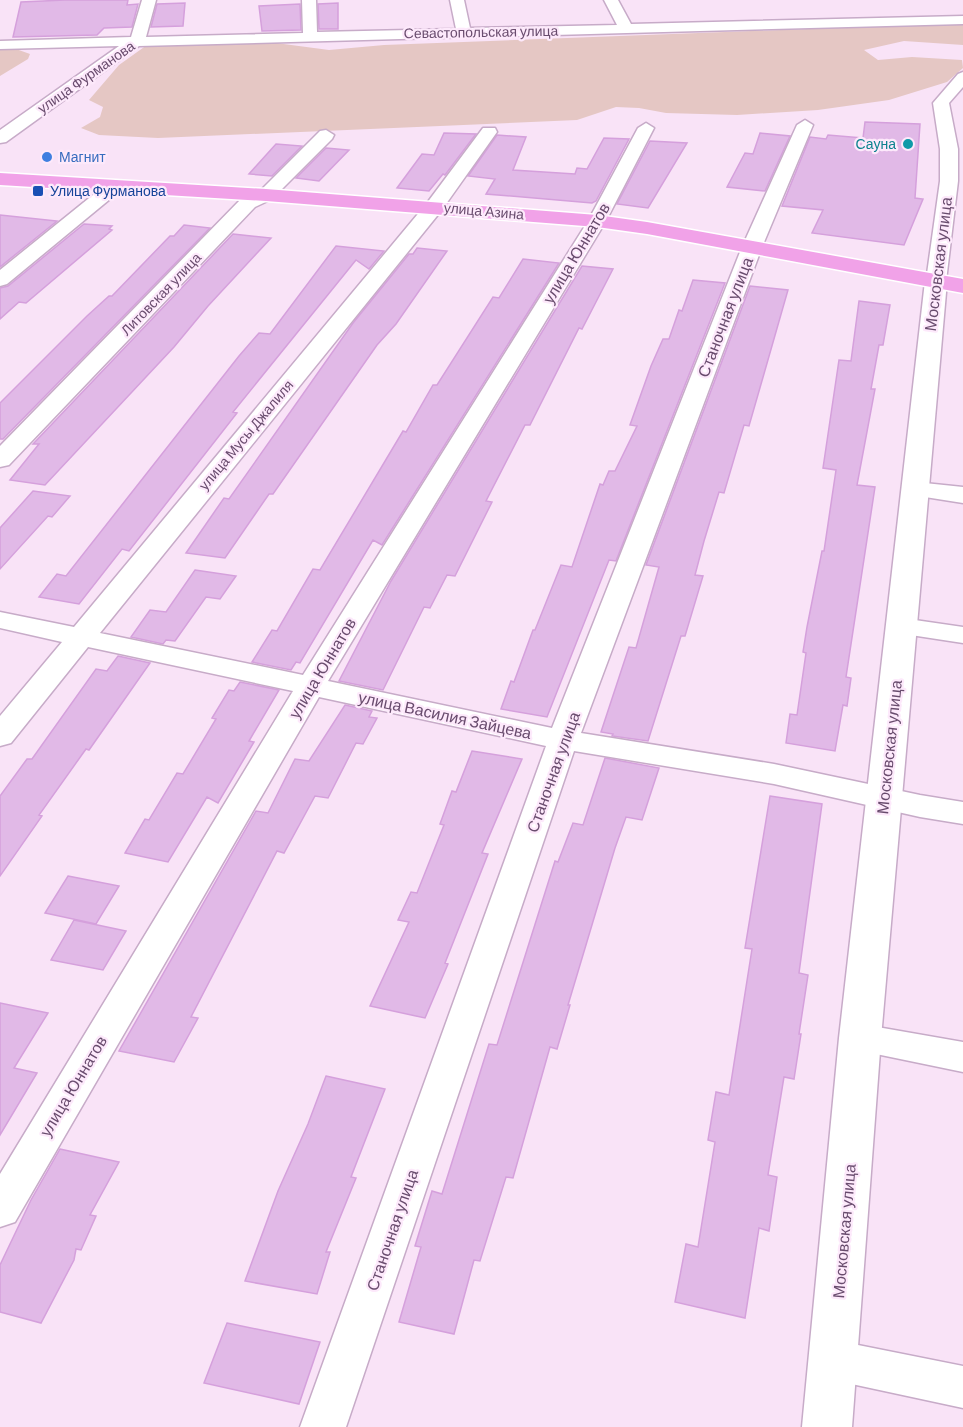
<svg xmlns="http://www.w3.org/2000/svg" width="963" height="1427" font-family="Barlow,sans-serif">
<rect width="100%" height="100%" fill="#f9e3f7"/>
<path fill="#e5c7c4" d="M 963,23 L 963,45 L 904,41 L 864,50 L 878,60 L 912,57 L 962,60 L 963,68 L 947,82 L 889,100 L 818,110 L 737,115 L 666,113 L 639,108 L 616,107 L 577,120 L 158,138 L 99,135 L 81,128 L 100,117 L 103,107 L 89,100 L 119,65 L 147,45 L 276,43 L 329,50 L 384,45 Z
M 16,49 L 30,54 L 28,59 L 0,76 L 0,50 Z"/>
<path fill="#e1b9e7" stroke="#d5a0dc" stroke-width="1.5" d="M 65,0 L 128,0 L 127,5 L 138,4 L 132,27 L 104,28 L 97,35 L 13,37 L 21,2 Z
M 185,3 L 183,26 L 151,27 L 157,4 Z
M 338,3 L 338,29 L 319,29 L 318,4 Z
M 300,4 L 301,30 L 262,31 L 259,6 Z
M 865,122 L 920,124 L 915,198 L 923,199 L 904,245 L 812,233 L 823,210 L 782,206 L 810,137 L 826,139 L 828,135 L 863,138 Z
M 444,133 L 476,134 L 445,175 L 443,174 L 429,191 L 397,188 L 422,154 L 434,155 Z
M 760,133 L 790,136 L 765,191 L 727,187 L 745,153 L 753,154 Z
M 497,135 L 526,137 L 513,170 L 575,174 L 577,168 L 587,169 L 604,138 L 629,139 L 596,201 L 592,203 L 486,194 L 495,179 L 468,176 Z
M 650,141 L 687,143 L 648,208 L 617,204 Z
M 276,144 L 302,146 L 272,176 L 249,174 Z
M 326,148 L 349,150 L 319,181 L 296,178 Z
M 0,215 L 57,221 L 0,267 Z
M 84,224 L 112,226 L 109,229 L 112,230 L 26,303 L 19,302 L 0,319 L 0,288 L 8,286 Z
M 184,225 L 210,228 L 3,439 L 0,439 L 0,403 L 87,316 L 109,296 L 112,296 L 170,236 L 174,236 Z
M 233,234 L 271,238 L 208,306 L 174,347 L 45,485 L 10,480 L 39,444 L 33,444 Z
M 336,246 L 384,251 L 369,269 L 356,260 L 233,412 L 237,413 L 129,551 L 122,549 L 79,604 L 39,597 L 57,574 L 66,576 L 239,356 L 259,333 L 270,334 Z
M 417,248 L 447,251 L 396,324 L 377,345 L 273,494 L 269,494 L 225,558 L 186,553 L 224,498 L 229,499 L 353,323 L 409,254 L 413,254 Z
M 523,259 L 559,263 L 382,545 L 373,540 L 300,663 L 296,662 L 291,670 L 252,662 L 272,630 L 277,631 L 313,569 L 320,570 L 403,431 L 406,432 L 433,385 L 437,385 L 493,297 L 499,298 Z
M 582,266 L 613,269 L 582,329 L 579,328 L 530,425 L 525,425 L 486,501 L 492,502 L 455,576 L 447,575 L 430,608 L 424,607 L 383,690 L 339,681 L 391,581 Z
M 693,280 L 725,283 L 616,561 L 609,560 L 547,717 L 501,709 L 511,681 L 514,682 L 533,630 L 535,630 L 561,565 L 572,567 L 600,484 L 603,485 L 609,471 L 615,471 L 637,426 L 630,425 L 651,366 L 663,339 L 669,339 L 679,310 L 682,311 Z
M 750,286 L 788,290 L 749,426 L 744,425 L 724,493 L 719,492 L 704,541 L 695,575 L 703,576 L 685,636 L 681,636 L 648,741 L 612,736 L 613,734 L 601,732 L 629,647 L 636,648 L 659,567 L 646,565 Z
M 859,301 L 890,305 L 883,345 L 879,345 L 871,389 L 875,389 L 857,485 L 875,487 L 846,677 L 851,678 L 847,706 L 843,705 L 835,751 L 786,743 L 790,714 L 797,715 L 806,653 L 803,652 L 807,627 L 822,551 L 824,551 L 836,470 L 823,468 L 839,360 L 851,361 Z
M 33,491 L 70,496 L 52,517 L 48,516 L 0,569 L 0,528 Z
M 195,570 L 236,576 L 220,599 L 206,597 L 175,641 L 166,640 L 163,644 L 131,637 L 150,610 L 166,612 Z
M 118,656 L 150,663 L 89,750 L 86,749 L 39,815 L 42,816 L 0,876 L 0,796 L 27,759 L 32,759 L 96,669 L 107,671 Z
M 240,682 L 279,690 L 249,741 L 254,742 L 218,803 L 207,797 L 168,862 L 125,853 L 145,819 L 149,820 L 177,773 L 183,774 L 216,719 L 212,718 L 229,690 L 234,691 Z
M 345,705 L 372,711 L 369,717 L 377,718 L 363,744 L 356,743 L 328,798 L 315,796 L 284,853 L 277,851 L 191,1017 L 198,1018 L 174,1062 L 119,1051 L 256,811 L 268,813 L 295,759 L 309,761 Z
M 472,751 L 522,759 L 482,853 L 488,854 L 445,963 L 448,964 L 425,1018 L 370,1006 L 409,922 L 398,920 L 411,892 L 417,893 L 444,825 L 440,824 L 452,791 L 456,792 Z
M 605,758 L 659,768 L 642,820 L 626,817 L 615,848 L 568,1005 L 570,1005 L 557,1049 L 550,1047 L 513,1178 L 506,1177 L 480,1261 L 474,1260 L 454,1334 L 399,1322 L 421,1247 L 415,1246 L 432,1191 L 442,1194 L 489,1044 L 497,1045 L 555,861 L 558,862 L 573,823 L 583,825 Z
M 770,796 L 822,804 L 799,973 L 808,975 L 799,1034 L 801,1034 L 794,1079 L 784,1077 L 768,1175 L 777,1177 L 769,1231 L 759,1228 L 745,1318 L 675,1302 L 686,1244 L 698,1247 L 715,1142 L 708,1140 L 716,1092 L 729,1095 L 752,949 L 745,948 Z
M 68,876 L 119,886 L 96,924 L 45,913 Z
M 74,920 L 126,931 L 103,970 L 51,960 Z
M 0,1003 L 48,1013 L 14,1068 L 37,1073 L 0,1135 Z
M 326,1076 L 385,1089 L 351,1177 L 356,1178 L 326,1252 L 330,1252 L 317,1294 L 245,1281 L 278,1191 L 308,1124 Z
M 60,1149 L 119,1162 L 90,1215 L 96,1216 L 81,1250 L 76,1249 L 74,1260 L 41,1323 L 0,1312 L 0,1265 L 31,1200 Z
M 227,1323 L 320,1342 L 299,1404 L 204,1383 Z"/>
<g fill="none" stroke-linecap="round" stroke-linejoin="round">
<g stroke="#c7abc8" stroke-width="3">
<path id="minor" d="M 142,0 L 156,0 L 146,37 L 303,33 L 302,0 L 316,0 L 317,32 L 456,29 L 450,0 L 464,0 L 470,28 L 617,25 L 604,0 L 618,0 L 631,24 L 963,16 L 963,24 L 139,46 L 6,142 L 0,143 L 0,130 L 119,46 L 0,49 L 0,41 L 131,37 Z
M 963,72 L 963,87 L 949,103 L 958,149 L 958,181 L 946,281 L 943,285 L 929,285 L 926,281 L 940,181 L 940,149 L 933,103 L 958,74 Z
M 805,120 L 813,125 L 762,247 L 581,733 L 774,764 L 920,795 L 963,802 L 963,824 L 920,817 L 774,784 L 574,751 L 346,1427 L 300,1427 L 546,746 L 319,697 L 15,1222 L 0,1227 L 0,1174 L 293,691 L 88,647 L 11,743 L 0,746 L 0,716 L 62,642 L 0,628 L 0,612 L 74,627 L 427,203 L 483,128 L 495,128 L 497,132 L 441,211 L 100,633 L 303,675 L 588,221 L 638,128 L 646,123 L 654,128 L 606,221 L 328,681 L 552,728 L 742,247 L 797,125 Z
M 326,130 L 334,135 L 332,139 L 272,199 L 255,207 L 9,465 L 0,467 L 0,446 L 241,199 L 260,191 L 320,131 Z
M 115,181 L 121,182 L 124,186 L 121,190 L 7,284 L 0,286 L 0,270 L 109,182 Z
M 915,482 L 963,487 L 963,503 L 906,494 L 903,489 L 906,484 Z
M 901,618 L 963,627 L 963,643 L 891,632 L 887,626 L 891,620 Z
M 860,1024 L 963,1042 L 963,1072 L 847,1048 L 841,1038 L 847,1028 Z
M 833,1340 L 963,1366 L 963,1408 L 833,1380 L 817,1374 L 811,1360 L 817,1346 Z"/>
</g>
<g stroke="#c7abc8" stroke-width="3">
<path id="tertiary" d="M 936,274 L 944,276 L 947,281 L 881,1038 L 852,1427 L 802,1427 L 839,1038 L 925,281 L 928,276 Z"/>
</g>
<g stroke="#fff" stroke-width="3">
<path id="primary" d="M 0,173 L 266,189 L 597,215 L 647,222 L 963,279 L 963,293 L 647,234 L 597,227 L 266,201 L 0,185 Z"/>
</g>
<use href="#minor" fill="#fff" fill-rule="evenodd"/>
<use href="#tertiary" fill="#fff" fill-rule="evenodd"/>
<use href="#primary" fill="#f1a2e8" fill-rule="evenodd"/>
</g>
<circle fill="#0f9aa8" stroke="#fde9fb" stroke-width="2" cx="908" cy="144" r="6"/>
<circle fill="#3f7fe0" stroke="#fde9fb" stroke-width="2" cx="47" cy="157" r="6"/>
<rect fill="#1a4fb4" stroke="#fde9fb" stroke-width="2" x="32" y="185" width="12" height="12" rx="3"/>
<g text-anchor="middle" stroke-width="4.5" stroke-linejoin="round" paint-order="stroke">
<g font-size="14" fill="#694c6e" stroke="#fde9fb">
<text transform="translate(481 32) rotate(-1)" y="5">Севастопольская улица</text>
<text transform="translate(86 77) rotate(-35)" y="5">улица Фурманова</text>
<text transform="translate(484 211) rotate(5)" y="5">улица Азина</text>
<text transform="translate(161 294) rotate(-46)" y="5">Литовская улица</text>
<text transform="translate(246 435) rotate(-50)" y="5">улица Мусы Джалиля</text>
</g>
<g font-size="14" fill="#0d838f" stroke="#fde9fb" text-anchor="end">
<text x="896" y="149">Сауна</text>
</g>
<g font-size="14" fill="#366cbe" stroke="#fde9fb" text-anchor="start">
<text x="59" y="162">Магнит</text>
</g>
<g font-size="14" fill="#164399" stroke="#fde9fb" text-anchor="start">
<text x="50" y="196">Улица Фурманова</text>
</g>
<g font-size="16" fill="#694c6e" stroke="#fde9fb">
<text transform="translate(576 253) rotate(-59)" y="6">улица Юннатов</text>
<text transform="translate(938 264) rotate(-83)" y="6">Московская улица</text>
<text transform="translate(725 317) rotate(-69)" y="6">Станочная улица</text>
<text transform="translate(322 668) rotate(-59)" y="6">улица Юннатов</text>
<text transform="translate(445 715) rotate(12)" y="6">улица Василия Зайцева</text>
<text transform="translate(889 747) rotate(-84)" y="6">Московская улица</text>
<text transform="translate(553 772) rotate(-70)" y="6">Станочная улица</text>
<text transform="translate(73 1086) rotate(-59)" y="6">улица Юннатов</text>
<text transform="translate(392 1230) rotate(-71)" y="6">Станочная улица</text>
<text transform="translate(844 1231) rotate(-85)" y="6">Московская улица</text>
</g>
</g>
</svg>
